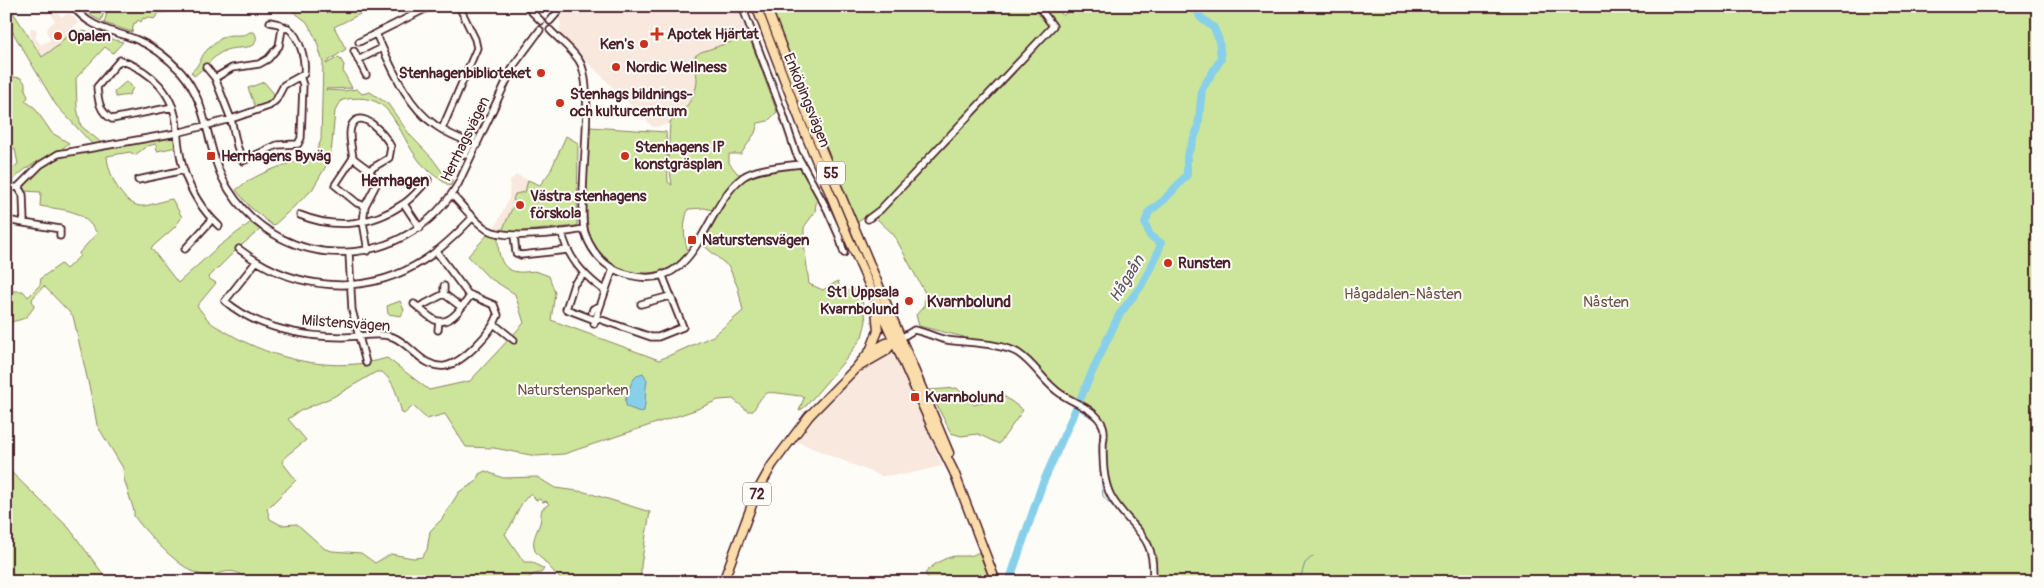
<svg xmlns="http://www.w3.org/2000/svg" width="2044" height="588" font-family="Pangolin,sans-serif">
<rect width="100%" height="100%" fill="#fdfcf7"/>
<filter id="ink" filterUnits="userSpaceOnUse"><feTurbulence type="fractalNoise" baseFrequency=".02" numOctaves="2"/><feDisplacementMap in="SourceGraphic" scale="10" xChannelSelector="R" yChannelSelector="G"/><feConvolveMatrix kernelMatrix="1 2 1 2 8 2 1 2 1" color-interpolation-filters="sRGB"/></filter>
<g filter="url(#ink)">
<path fill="#f8e8dd" d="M 572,6 L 742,6 L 753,35 L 701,52 L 695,56 L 693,64 L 700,94 L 700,114 L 661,126 L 653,127 L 559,34 L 561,25 L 559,18 Z
M 56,8 L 61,17 L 70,13 L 78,22 L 44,63 L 30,34 L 31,28 L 36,29 L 37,35 L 35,37 L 41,45 L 50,40 L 47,31 L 48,27 L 55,21 L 50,11 Z
M 517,175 L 535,183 L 533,223 L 506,231 L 500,230 L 495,228 L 509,198 L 510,180 Z
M 887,354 L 895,356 L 916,401 L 942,466 L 907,474 L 881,476 L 793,440 L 813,416 L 838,390 L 873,362 Z"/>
<path fill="#cde59a" stroke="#8c8262" d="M 6,6 L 9,6 L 42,57 L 59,45 L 66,36 L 82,31 L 87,32 L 99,40 L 107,38 L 123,42 L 113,53 L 105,47 L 76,78 L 77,108 L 81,126 L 103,144 L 93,145 L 56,105 L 6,21 Z
M 81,6 L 106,6 L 101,21 L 93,17 Z
M 109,6 L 227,6 L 159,13 L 154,19 L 147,17 L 145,19 L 143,18 L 141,22 L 138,20 L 136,23 L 134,23 L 132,32 L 104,23 Z
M 286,6 L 376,6 L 334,27 L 346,49 L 327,62 L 326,64 L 339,57 L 344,65 L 343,71 L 352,88 L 326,89 L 326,90 L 344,91 L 357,89 L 362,94 L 370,92 L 388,104 L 410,135 L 432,158 L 443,173 L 453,181 L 450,186 C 436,177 424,169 415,155 C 393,123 391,90 342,100 L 335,111 L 331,155 L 326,166 L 312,190 L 273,226 L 250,207 L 236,190 C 260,170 287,165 315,155 L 321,140 L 323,63 L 316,39 L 307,22 Z
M 769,6 L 1057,6 L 1063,16 L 1073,6 L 2038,6 L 2038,582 L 1164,582 L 1152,578 L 1152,562 L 1145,542 L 1109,493 L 1103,430 L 1098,417 L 1073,405 L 1072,406 L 1072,404 L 1052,390 L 1022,357 L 1009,351 L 963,343 L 964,337 L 919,326 L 916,315 L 924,306 L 925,293 L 894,235 L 874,216 L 865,217 L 857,223 L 854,219 Z
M 250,32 L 254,32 C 258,37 256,40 254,45 C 245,49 235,47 226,50 C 212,56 206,68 194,76 L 191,72 C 200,66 200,56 208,49 C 211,46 217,42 220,39 C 230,31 241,39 250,32 Z
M 749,36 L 777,112 L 768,121 L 758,123 L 755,133 L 741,154 L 729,154 L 729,163 L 738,174 L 798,166 L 817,195 L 815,212 L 804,227 L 804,243 L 809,284 L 823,290 L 838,281 L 841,293 L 859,288 L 865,313 L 866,321 L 862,337 L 847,358 L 806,406 L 799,411 L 804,398 L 802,396 C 794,396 769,390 765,394 C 760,398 756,406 753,411 L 748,411 L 733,399 L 718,400 L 695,410 L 564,454 L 536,456 L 494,448 L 466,447 L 445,414 L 427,419 L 413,406 L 404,414 L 402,413 C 397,397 396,383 382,372 L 376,372 L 335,396 L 300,411 L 288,419 L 306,440 L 286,456 L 282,462 L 296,480 L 267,509 L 270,519 L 281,525 L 297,524 L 325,549 L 332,551 L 361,553 L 375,563 L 391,554 L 413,558 L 422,557 L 427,550 L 430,531 L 442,519 L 459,492 L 476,482 L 479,474 L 485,471 L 503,478 L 537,477 L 555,488 L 585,492 L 650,512 L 641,565 L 641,582 L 563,582 L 535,551 C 530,538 540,529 541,518 C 541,515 541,512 542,509 L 549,504 L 546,501 L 542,502 L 540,499 L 536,500 L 531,493 C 516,506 517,519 505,534 L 524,562 L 532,562 L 544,569 L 541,573 L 534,574 L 524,582 L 249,582 C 229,560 221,580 199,574 C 180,569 146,533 134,516 L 134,511 L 124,479 L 123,468 L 97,425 L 94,408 L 73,316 L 44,286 L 32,299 L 34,307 C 31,311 27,318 22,319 C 15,322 12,320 6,325 L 6,282 L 9,282 L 11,291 L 23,291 L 28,297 L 40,285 L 41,278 L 61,264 L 66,269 L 80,256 L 79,253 L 97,233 C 81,208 67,211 40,206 L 41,192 L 23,191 L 28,178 L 54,158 L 175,136 L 177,147 L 157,151 L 156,144 L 147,146 L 135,155 L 130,152 L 107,156 C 108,173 121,203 140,206 C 147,207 164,200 172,199 L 182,217 L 175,227 L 151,248 L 178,283 L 218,247 L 254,220 L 263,227 L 236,250 L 208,278 L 216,283 L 197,306 C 201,311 205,316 209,321 C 214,326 222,329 228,333 C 274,360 335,374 387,358 L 429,390 L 470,381 L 524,323 L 515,294 L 488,277 L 468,256 L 491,231 L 498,234 C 498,249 498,270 518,272 C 524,273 533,270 538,272 C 542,273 545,275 549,276 L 555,293 L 551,320 L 659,360 L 713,336 L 743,311 L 738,288 L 729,267 L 702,244 L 718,216 L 713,210 L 704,208 L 688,209 C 683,225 683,235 688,251 C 677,268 662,273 642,273 C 618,273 591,253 588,227 C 584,194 588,160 590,127 L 666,132 L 668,182 L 672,185 L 668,158 L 670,122 C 683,113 697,96 697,80 C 697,71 693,65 695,56 L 701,52 Z
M 8,76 L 21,78 L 25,83 L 25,89 L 28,97 L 25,101 L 34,107 L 52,133 L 69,143 C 49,161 29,160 10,184 L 9,171 L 18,164 L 15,149 L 6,149 L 6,77 Z
M 127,81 L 133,88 L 129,95 L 116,97 L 114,92 Z
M 264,82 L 276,96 L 271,102 L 256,109 L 248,88 Z
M 566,136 L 578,143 L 577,226 L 512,232 L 502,231 L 515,202 L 513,200 L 515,194 L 525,192 L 528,180 L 540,185 L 550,172 Z
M 400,301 L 404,310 L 401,316 L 388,314 L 387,306 Z
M 957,388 L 974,405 L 1004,396 L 1023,410 L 999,444 L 978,434 L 961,436 L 951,433 L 929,390 Z
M 6,467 L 69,528 L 109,582 L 6,582 Z
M 979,552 L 990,582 L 931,582 L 925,574 C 931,565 945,557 956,556 C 966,556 971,557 979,552 Z"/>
<path fill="#88d0ea" stroke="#6f899e" d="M 643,373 L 647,380 C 645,390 646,400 644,411 L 640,412 L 627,407 L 625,401 C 629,391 631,375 643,373 Z"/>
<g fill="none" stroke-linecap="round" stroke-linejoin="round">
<path stroke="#6f899e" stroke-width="1" d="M 1077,408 L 1096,421 L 1100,428 L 1099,453 L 1103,496 L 1118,512
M 1142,540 L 1149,557
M 1155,558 L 1156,577 L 1174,582
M 1299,582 L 1305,563 L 1313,556"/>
<path stroke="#88d0ea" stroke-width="8" d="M 1009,582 L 1042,485 L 1093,370 L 1119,315 L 1141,286 L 1157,255 L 1161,243 L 1150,236 L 1145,223 L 1149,212 L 1164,200 L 1187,175 L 1187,156 L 1198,128 L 1202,89 L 1221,59 L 1219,40 L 1214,28 L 1200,17 L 1196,6"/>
<g stroke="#4a1f2b" stroke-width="9">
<path id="minor" d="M 73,6 C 89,28 111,30 135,39 C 153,46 168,58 181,72 C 211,106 205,153 229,190 C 284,277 407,271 458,184 L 514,65 L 540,30
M 526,6 L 541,21
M 742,6 L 782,111 L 796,153 L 827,209 L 839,236 L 844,253
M 550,21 L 563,6
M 270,22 L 279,24 L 286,28
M 288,28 C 300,37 306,60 304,74 L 284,85 L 276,100 L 269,106 L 231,119 L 215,78 L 232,68 L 259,64 L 268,59 L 279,46 L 282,29 Z
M 550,30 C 559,40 575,51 581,64 C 593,91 582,169 583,203 C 583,213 582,224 585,233 C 592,253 605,268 626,274 C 699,296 701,209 743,177 C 755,168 786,166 801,164
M 376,34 C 391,65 405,104 435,125 C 447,134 463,140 477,145
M 359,42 L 431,6
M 354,51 L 366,75
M 358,60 L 382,48
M 206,67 L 215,78
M 173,107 L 112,119 C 99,112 98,99 97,87 L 120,60 C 152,71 175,94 177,129 C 178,143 180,158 184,171 C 191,192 203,211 219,226
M 442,129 L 477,48 L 475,39 L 459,6
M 465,155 L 474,136
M 353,158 L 335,185 L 357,203 L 365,206
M 138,180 L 184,170
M 18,187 L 23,195 L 24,223
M 6,188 L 18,187 L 40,165 L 58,154 L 177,133 L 231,119 L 237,146 L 243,161 L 277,145 L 298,144 L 301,138 L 303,85 L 300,76
M 452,195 C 463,206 474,222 488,230 C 506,240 563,233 584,229
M 404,204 L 420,228
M 300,215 C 334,229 372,226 403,204 C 413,198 420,188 428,180
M 868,219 L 880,210 L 1053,26 L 1038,6
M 6,220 L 60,229 L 60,236
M 562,232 C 567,258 584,276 605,291
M 514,235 L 516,253 L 521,255 L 568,250
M 185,249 L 209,223 L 211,218
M 239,249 C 293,291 366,298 424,260 C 443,248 458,233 473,217
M 368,251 L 363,222 L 365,206 L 377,183 L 369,170 L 353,158 C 352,149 348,135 351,127 C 360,104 387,137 391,147 L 389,158 L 369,170
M 349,253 L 352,310 L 366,363
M 256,262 L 225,301 C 256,328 304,337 343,337 C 360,337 377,332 393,337 C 411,344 423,369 445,366 C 463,363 492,332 498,315 L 494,305 L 468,294 L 436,251
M 584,274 L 574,284 L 566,309 L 595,320
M 444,294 L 444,286
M 414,304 C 421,309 429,318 437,321 C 452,325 463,305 471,295
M 641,304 L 670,296
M 419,307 L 444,294 L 461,307
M 592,312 L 593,309 L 600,306
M 596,318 L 651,337 L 658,337 L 683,327 L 662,274
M 494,324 L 514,340
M 594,324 L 613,269
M 438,330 L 439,321
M 901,338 L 914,330 C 926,332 936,338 947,340 C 966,343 1002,343 1018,353 C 1036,365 1044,383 1061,394 C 1075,404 1096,409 1103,426 C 1105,431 1104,438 1103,444 C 1103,462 1103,481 1111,496 C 1130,530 1158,533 1152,582"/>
</g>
<g stroke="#4a1f2b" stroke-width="11">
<path id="major" d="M 756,6 L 803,128 L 848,237 L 936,436 L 954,472 L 996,582
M 766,6 L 813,129 L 949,453
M 869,353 L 886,343 L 897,340
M 860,366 L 886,351 L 894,341
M 723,582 L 756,494 L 772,465 L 809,416 L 855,369 L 870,351 L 878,331 L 876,309"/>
</g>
<use href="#minor" stroke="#fdfcf7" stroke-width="5.5"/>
<use href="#major" stroke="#fbddab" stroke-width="8"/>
</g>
</g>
<g fill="#c8321e" stroke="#fdfcf7" stroke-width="2">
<path d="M654.5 26.5h5v5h5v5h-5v5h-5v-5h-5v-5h5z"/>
<circle cx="58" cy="36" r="5"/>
<circle cx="644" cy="44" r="5"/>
<circle cx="616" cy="67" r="5"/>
<circle cx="541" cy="73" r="5"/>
<circle cx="560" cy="103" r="5"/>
<rect x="206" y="151" width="10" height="10" rx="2.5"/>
<circle cx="625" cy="156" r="5"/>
<circle cx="520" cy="205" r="5"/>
<rect x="687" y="235" width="10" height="10" rx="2.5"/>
<circle cx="1168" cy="263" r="5"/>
<circle cx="909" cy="301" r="5"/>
<rect x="910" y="392" width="10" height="10" rx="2.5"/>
</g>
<g text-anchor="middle" stroke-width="4" stroke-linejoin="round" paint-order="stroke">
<g fill="#fdfcf7" stroke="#806168" stroke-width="1">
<rect x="817" y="161.5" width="28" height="23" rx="4"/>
<rect x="743" y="482.5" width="28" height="23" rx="4"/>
</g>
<g font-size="14" font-weight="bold" fill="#4a1f2b">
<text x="831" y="178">55</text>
<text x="757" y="499">72</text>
</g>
<g font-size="15" font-weight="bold" fill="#4a1f2b" stroke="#fdfcf7" text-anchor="start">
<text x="667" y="39">Apotek Hjärtat</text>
<text x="68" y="41">Opalen</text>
<text x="634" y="49" text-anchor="end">Ken's</text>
<text x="626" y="72">Nordic Wellness</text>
<text x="531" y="78" text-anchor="end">Stenhagenbiblioteket</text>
<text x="570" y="99">Stenhags bildnings-<tspan x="570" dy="17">och kulturcentrum</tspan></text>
<text x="635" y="152">Stenhagens IP<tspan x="635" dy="17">konstgräsplan</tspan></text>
<text x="221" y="161">Herrhagens Byväg</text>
<text x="530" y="201">Västra stenhagens<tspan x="530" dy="17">förskola</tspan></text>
<text x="702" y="245">Naturstensvägen</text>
<text x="1178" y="268">Runsten</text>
<text x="899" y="297" text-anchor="end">St1 Uppsala<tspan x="899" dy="17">Kvarnbolund</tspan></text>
<text x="925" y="402">Kvarnbolund</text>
</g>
<g font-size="15" fill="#4a1f2b" stroke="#fdfcf7">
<text transform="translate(807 100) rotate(68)" y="5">Enköpingsvägen</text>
<text transform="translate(465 139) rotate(-64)" y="5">Herrhagsvägen</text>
<text transform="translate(346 323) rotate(4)" y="5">Milstensvägen</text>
</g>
<g font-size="15" fill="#6b5047" stroke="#fdfcf7">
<text x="1403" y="299">Hågadalen-Nåsten</text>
<text x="1606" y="307">Nåsten</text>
<text x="573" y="395">Naturstensparken</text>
</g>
<g font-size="16" font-weight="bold" fill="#4a1f2b" stroke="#fdfcf7">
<text x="395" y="186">Herrhagen</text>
<text x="969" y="307">Kvarnbolund</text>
</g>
<g font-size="16" font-style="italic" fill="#5d5464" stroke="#fdfcf7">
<text transform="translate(1126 278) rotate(-58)" y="6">Hågaån</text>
</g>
</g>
<rect width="2044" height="588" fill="none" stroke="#fdfcf7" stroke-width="25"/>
<rect x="12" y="12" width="2019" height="563" fill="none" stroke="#4a1f2b" stroke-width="2" filter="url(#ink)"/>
</svg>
